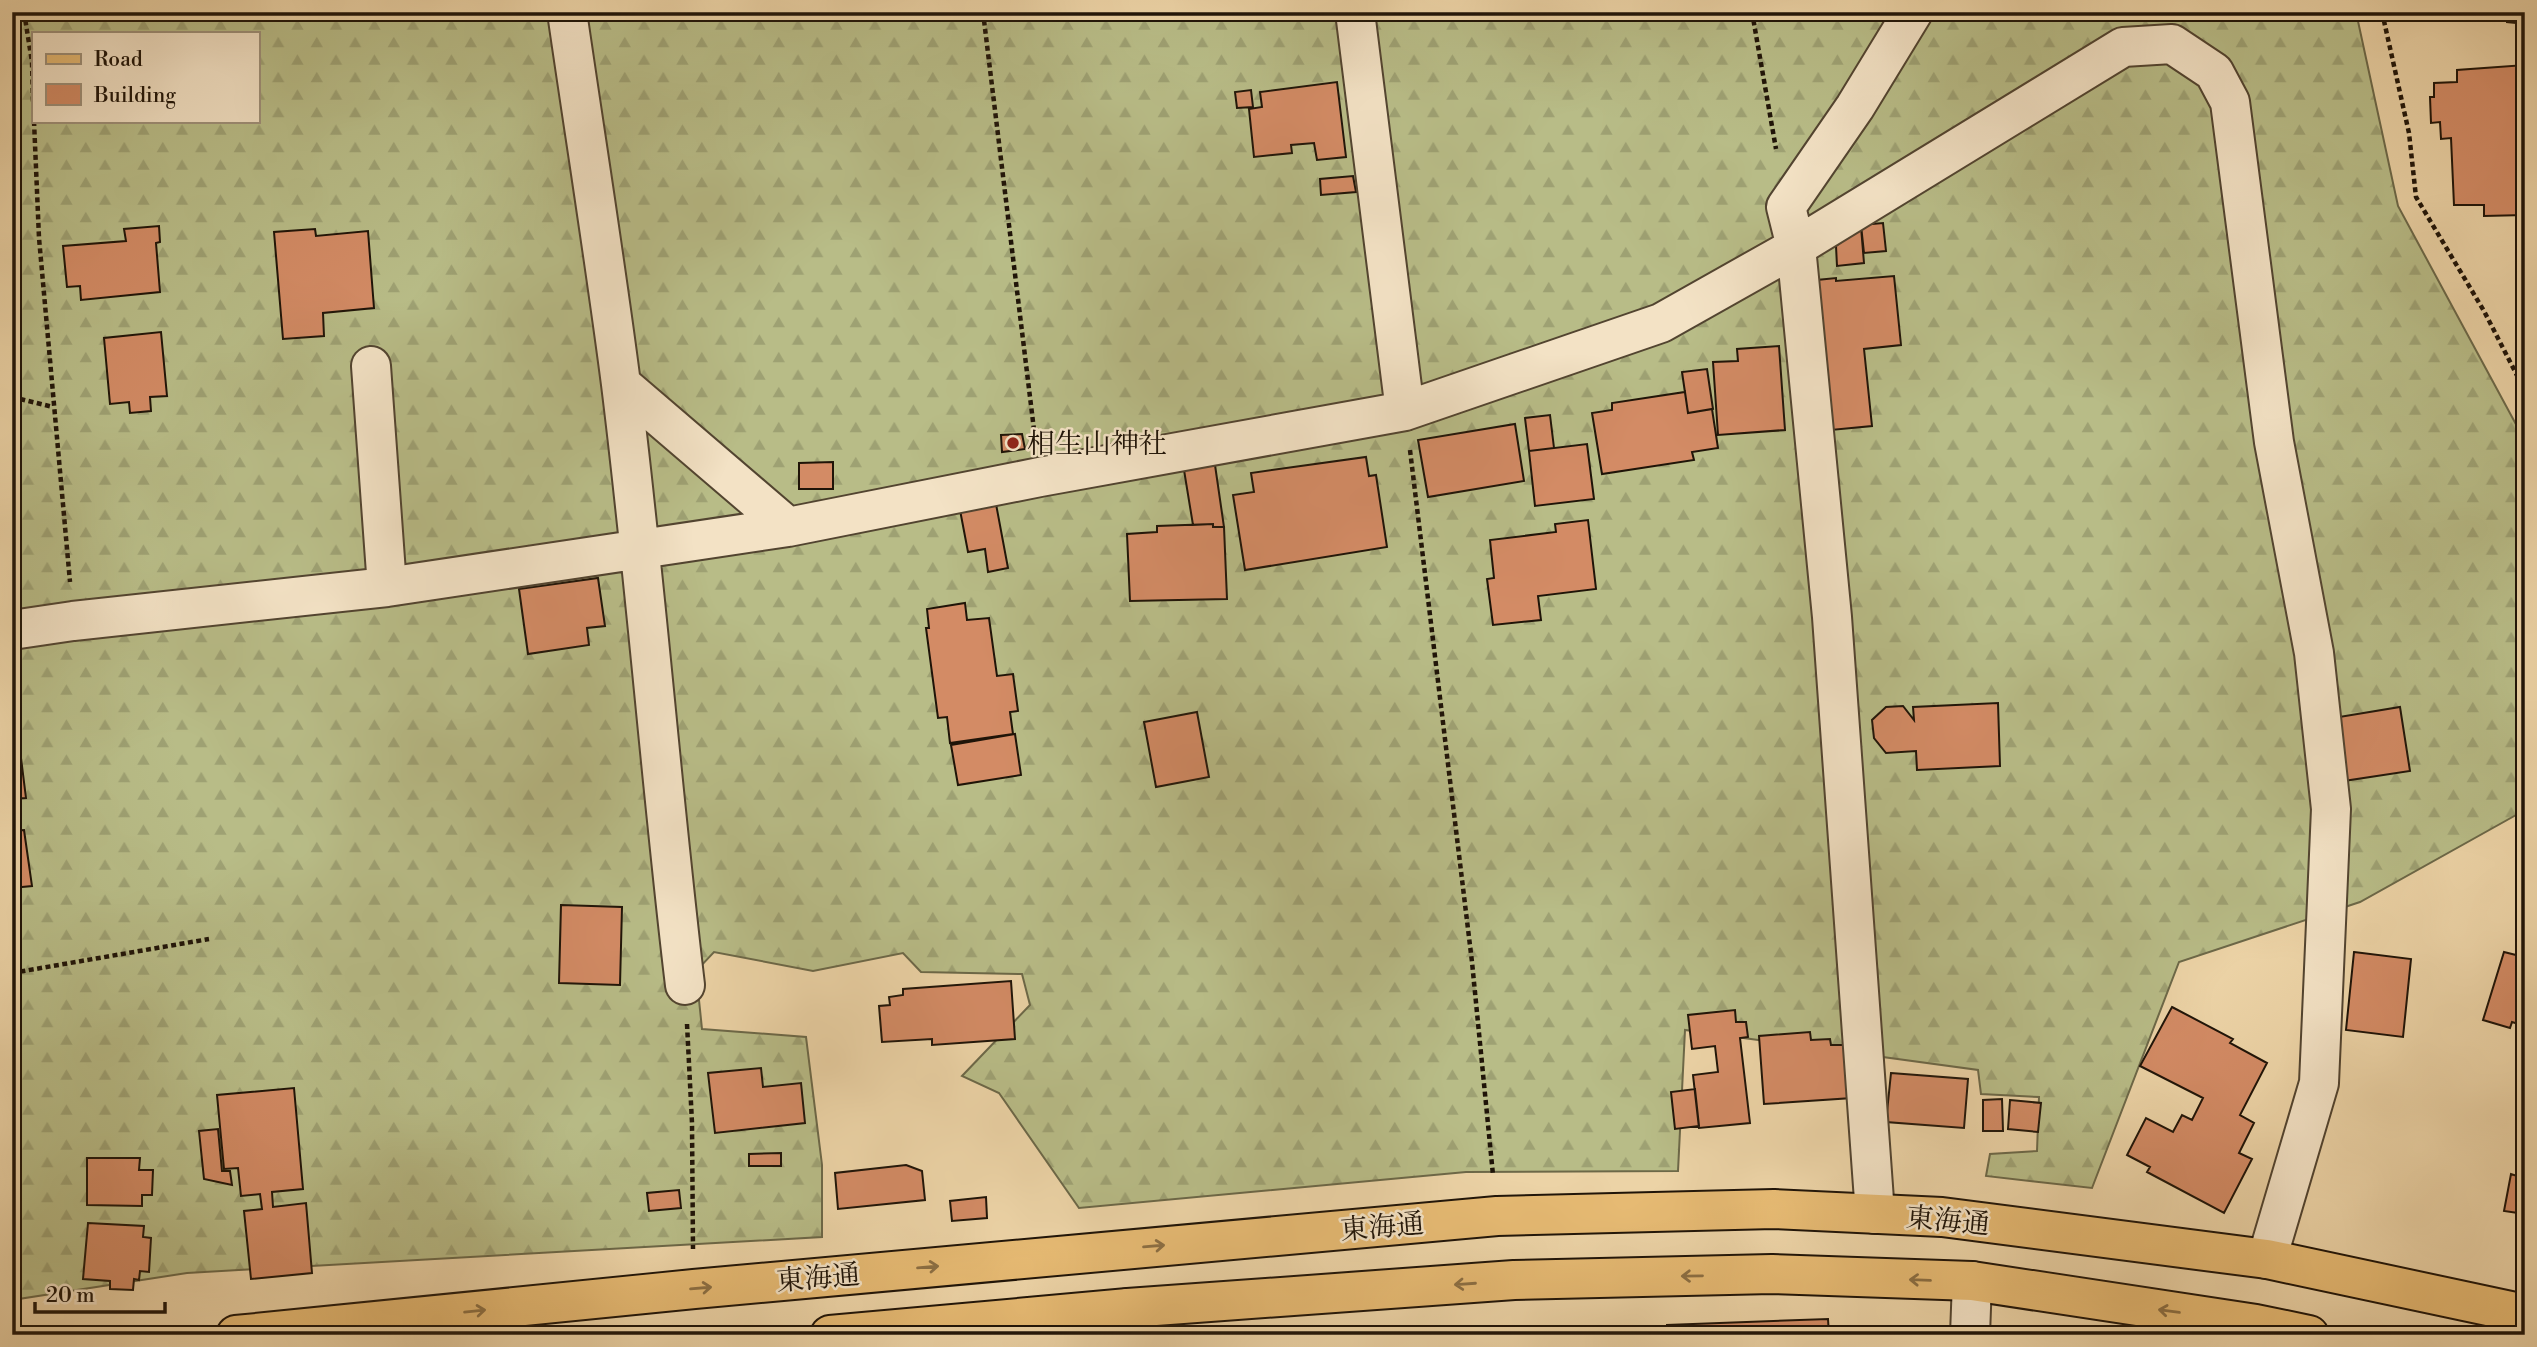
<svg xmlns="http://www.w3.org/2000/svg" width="2537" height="1347" font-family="'Libre Bodoni','Noto Serif JP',serif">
<defs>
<pattern id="forest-firs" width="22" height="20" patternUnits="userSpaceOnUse" patternTransform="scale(1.75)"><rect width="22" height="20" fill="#b8bc87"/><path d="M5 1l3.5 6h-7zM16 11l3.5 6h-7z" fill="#9ea173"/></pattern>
</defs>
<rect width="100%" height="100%" fill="#ecd3a6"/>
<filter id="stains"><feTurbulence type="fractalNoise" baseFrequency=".00286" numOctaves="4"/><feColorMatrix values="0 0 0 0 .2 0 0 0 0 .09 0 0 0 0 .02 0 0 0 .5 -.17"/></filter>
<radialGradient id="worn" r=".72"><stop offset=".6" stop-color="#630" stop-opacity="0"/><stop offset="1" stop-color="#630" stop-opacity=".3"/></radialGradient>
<path fill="url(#forest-firs)" stroke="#6c6848" stroke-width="2" fill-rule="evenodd" d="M 12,12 L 2356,12 L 2398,206 L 2525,441 L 2525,810 L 2360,902 L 2179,962 L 2092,1188 L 1986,1176 L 1990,1154 L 2037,1151 L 2039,1097 L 1981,1094 L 1978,1070 L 1685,1030 L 1678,1171 L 1466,1172 L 1079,1208 L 999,1093 L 962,1076 L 1030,1005 L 1022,974 L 921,972 L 903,953 L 813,971 L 714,952 L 696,971 L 702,1029 L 806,1037 L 822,1165 L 822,1237 L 187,1273 L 12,1300 ZM 33,33 L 257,33 L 257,121 L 33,121 Z"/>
<path fill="#d38b65" stroke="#1f1408" stroke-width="2" d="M 2483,12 L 2525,12 L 2525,24 L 2507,22 L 2507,17 L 2483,15 Z
M 2525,65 L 2525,215 L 2484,216 L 2484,205 L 2454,205 L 2451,138 L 2441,139 L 2440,122 L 2431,123 L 2430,97 L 2434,97 L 2434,83 L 2457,82 L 2457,70 Z
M 1337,82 L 1346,157 L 1317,160 L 1314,143 L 1291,145 L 1292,153 L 1254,157 L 1249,109 L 1262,107 L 1260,92 Z
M 1251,90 L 1253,107 L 1237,108 L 1235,92 Z
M 1353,176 L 1356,192 L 1321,195 L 1320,179 Z
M 1883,223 L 1886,251 L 1864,253 L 1861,225 Z
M 159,226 L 160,242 L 156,243 L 160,292 L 81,300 L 80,286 L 67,287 L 63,246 L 126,241 L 124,229 Z
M 1861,227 L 1864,263 L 1837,266 L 1836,246 Z
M 315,229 L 316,236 L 368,231 L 374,308 L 323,313 L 324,336 L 283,339 L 274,232 Z
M 1894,276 L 1901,345 L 1864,349 L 1872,426 L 1831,430 L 1817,280 L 1836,278 L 1836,281 Z
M 161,332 L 167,396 L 150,397 L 151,411 L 130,413 L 129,402 L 110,404 L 104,338 Z
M 1779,346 L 1785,430 L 1718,435 L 1713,362 L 1738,361 L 1737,349 Z
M 1707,369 L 1713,409 L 1688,413 L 1682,372 Z
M 1685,392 L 1688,413 L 1712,409 L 1718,448 L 1692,452 L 1694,460 L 1602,474 L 1592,413 L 1612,410 L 1612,403 Z
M 1550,415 L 1554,448 L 1529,451 L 1525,418 Z
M 1515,424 L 1524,481 L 1428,497 L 1418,440 Z
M 1022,434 L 1025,449 L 1002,452 L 1001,435 Z
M 1587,444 L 1594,499 L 1535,506 L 1529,451 Z
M 1366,457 L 1369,476 L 1376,475 L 1387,547 L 1245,570 L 1233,495 L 1254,492 L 1251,473 Z
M 833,462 L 833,489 L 799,489 L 799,463 Z
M 1215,465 L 1224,527 L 1213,527 L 1213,524 L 1193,525 L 1184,470 Z
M 996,504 L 1008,568 L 988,572 L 985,549 L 968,552 L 960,510 Z
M 1588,520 L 1596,589 L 1538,596 L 1541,620 L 1493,625 L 1487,579 L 1494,578 L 1490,540 L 1556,532 L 1555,524 Z
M 1213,524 L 1213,527 L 1224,527 L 1227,599 L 1130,601 L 1127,534 L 1157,532 L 1157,526 Z
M 598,578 L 605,626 L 587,628 L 589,645 L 528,654 L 519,589 Z
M 965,603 L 967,620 L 989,618 L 997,676 L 1013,674 L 1018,711 L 1010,712 L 1013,734 L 950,743 L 947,717 L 938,718 L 926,628 L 929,628 L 927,609 Z
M 1998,703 L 2000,766 L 1917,770 L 1916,751 L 1886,753 L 1874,738 L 1872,720 L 1886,707 L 1903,706 L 1914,720 L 1913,707 Z
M 2400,707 L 2410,771 L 2337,782 L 2327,719 Z
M 1197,712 L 1209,777 L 1156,787 L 1144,722 Z
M 12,725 L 17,726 L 26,798 L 12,799 Z
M 1015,734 L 1021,775 L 958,785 L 951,745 Z
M 24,830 L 32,886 L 12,888 L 12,831 Z
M 561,905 L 622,907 L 620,985 L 559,983 Z
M 2354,952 L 2411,959 L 2403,1037 L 2346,1030 Z
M 2504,952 L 2524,957 L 2525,954 L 2525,1026 L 2512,1022 L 2510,1028 L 2483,1020 Z
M 1011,981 L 1015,1039 L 932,1045 L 932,1039 L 882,1042 L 879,1006 L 890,1005 L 889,997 L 903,995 L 903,989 Z
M 2172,1007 L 2233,1039 L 2230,1043 L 2267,1063 L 2240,1115 L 2254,1123 L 2239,1153 L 2252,1159 L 2224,1213 L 2147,1172 L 2150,1167 L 2127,1155 L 2146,1118 L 2173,1132 L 2182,1115 L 2192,1120 L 2203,1098 L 2140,1066 Z
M 1735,1010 L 1736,1022 L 1746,1022 L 1748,1037 L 1740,1038 L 1750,1123 L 1699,1128 L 1693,1075 L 1718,1072 L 1715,1046 L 1692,1049 L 1688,1015 Z
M 1810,1032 L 1811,1040 L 1830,1039 L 1831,1045 L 1848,1045 L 1852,1098 L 1764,1104 L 1759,1036 Z
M 761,1068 L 763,1087 L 801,1083 L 805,1123 L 715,1133 L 708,1073 Z
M 1891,1073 L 1968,1079 L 1964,1128 L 1886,1122 Z
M 294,1088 L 303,1189 L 272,1192 L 273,1207 L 306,1203 L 312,1273 L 251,1279 L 244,1211 L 262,1209 L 260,1194 L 241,1196 L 238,1168 L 224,1169 L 217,1095 Z
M 1695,1089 L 1699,1126 L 1675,1129 L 1671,1092 Z
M 2002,1099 L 2003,1131 L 1983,1131 L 1983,1100 Z
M 2010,1100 L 2041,1103 L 2038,1132 L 2008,1129 Z
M 218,1129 L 222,1171 L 230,1171 L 232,1185 L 204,1179 L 199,1131 Z
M 781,1153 L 781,1166 L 749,1166 L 749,1154 Z
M 87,1158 L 140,1158 L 139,1170 L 153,1170 L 152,1195 L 142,1195 L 142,1206 L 87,1205 Z
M 2520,1158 L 2525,1159 L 2525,1214 L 2504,1211 L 2511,1174 L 2517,1176 Z
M 906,1165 L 922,1171 L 925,1200 L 838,1209 L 835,1173 Z
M 679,1190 L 681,1208 L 649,1211 L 647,1193 Z
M 986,1197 L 987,1218 L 952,1221 L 950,1201 Z
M 88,1223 L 144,1226 L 143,1237 L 151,1238 L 149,1272 L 140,1271 L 139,1280 L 134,1279 L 133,1290 L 110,1289 L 110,1281 L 83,1279 Z
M 1828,1319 L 1829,1335 L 1667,1335 L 1667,1325 Z"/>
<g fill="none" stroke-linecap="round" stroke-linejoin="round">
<g stroke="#524430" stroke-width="42">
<path id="minor" d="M 567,12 C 585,136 605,260 621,384 C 646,584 661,785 685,985
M 1355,12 L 1405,411
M 371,366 L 387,587
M 621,384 L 788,527
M 12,630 L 73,621 L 387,587 L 788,527 L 1040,477 L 1405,411 L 1661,323 L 1796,247 L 2123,47 L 2172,44 L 2214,72 L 2230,102 L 2274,442 L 2314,653 L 2331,809 L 2319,1083 L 2267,1259
M 1875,1214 L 1832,617 L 1796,247 L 1786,207 L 1855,107 L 1913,12
M 1128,1308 L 1130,1335
M 1970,1335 L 1972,1281"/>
</g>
<g stroke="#1f1408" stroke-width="42">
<path id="primary" d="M 236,1335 L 694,1289 L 1497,1216 L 1774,1209 L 1942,1217 L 2267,1259 L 2525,1314
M 830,1335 L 1128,1308 L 1514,1280 L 1772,1274 L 1972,1281 L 2256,1324 L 2309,1335"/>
</g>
<path stroke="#1f1408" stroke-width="4.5" stroke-dasharray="5 3.5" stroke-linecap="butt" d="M 24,12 L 32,62 L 33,102
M 983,12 L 1035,438
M 1752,12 L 1776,149
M 2382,12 L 2409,133 L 2416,197 L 2484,311 L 2525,391
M 34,121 L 39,238 L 70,582
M 12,397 L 53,407
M 1410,450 L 1472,962 L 1493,1175
M 12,973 L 209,939
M 687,1024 L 692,1123 L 693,1249"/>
<use href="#minor" stroke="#f3e2c5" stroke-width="38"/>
<use href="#primary" stroke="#e6ba73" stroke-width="38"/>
</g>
<defs><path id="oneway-shaft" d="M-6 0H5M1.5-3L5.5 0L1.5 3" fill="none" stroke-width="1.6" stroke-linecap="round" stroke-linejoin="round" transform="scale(1.75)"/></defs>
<g stroke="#8c6f43">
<use href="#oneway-shaft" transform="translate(1154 1246) rotate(-5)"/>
<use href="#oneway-shaft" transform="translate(928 1267) rotate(-5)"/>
<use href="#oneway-shaft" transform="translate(1692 1276) rotate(179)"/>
<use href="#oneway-shaft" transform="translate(1920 1280) rotate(-178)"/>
<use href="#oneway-shaft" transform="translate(1465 1284) rotate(176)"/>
<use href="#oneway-shaft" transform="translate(701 1288) rotate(-5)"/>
<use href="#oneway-shaft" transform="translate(475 1311) rotate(-6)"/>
<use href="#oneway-shaft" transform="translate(2169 1311) rotate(-172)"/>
</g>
<circle fill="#8f2418" stroke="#f3e2c5" stroke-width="2.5" cx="1013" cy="443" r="7"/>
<g text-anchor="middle" stroke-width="5" stroke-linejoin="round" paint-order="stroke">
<g font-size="28" fill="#1f1408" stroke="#f3e2c5" text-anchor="start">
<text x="1027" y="453">相生山神社</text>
</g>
<g font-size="28" fill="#1f1408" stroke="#f3e2c5">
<text transform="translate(1948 1220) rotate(5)" y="10">東海通</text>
<text transform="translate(1382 1226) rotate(-5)" y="10">東海通</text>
<text transform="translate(818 1277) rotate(-5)" y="10">東海通</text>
</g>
</g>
<rect width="2537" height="1347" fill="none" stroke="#ecd3a6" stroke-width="42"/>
<rect x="14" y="14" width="2509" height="1319" fill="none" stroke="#1f1408" stroke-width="3.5"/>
<rect x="21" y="21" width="2495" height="1305" fill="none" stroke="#1f1408" stroke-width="2"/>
<rect x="32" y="32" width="228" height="91" fill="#f3e2c5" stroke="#9e9079" stroke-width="2"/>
<rect x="46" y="54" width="35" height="10" fill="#e6ba73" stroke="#9e9079" stroke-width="2"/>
<text x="94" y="66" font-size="21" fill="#1f1408">Road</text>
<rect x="46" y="84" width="35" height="21" fill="#d38b65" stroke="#9e9079" stroke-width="2"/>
<text x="94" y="102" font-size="21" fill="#1f1408">Building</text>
<path d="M35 1302v10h130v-10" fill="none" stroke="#1f1408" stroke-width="3.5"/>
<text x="46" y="1302" font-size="21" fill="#1f1408" stroke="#f3e2c5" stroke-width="5" paint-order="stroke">20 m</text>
<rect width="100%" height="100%" filter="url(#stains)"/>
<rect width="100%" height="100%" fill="url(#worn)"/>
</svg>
